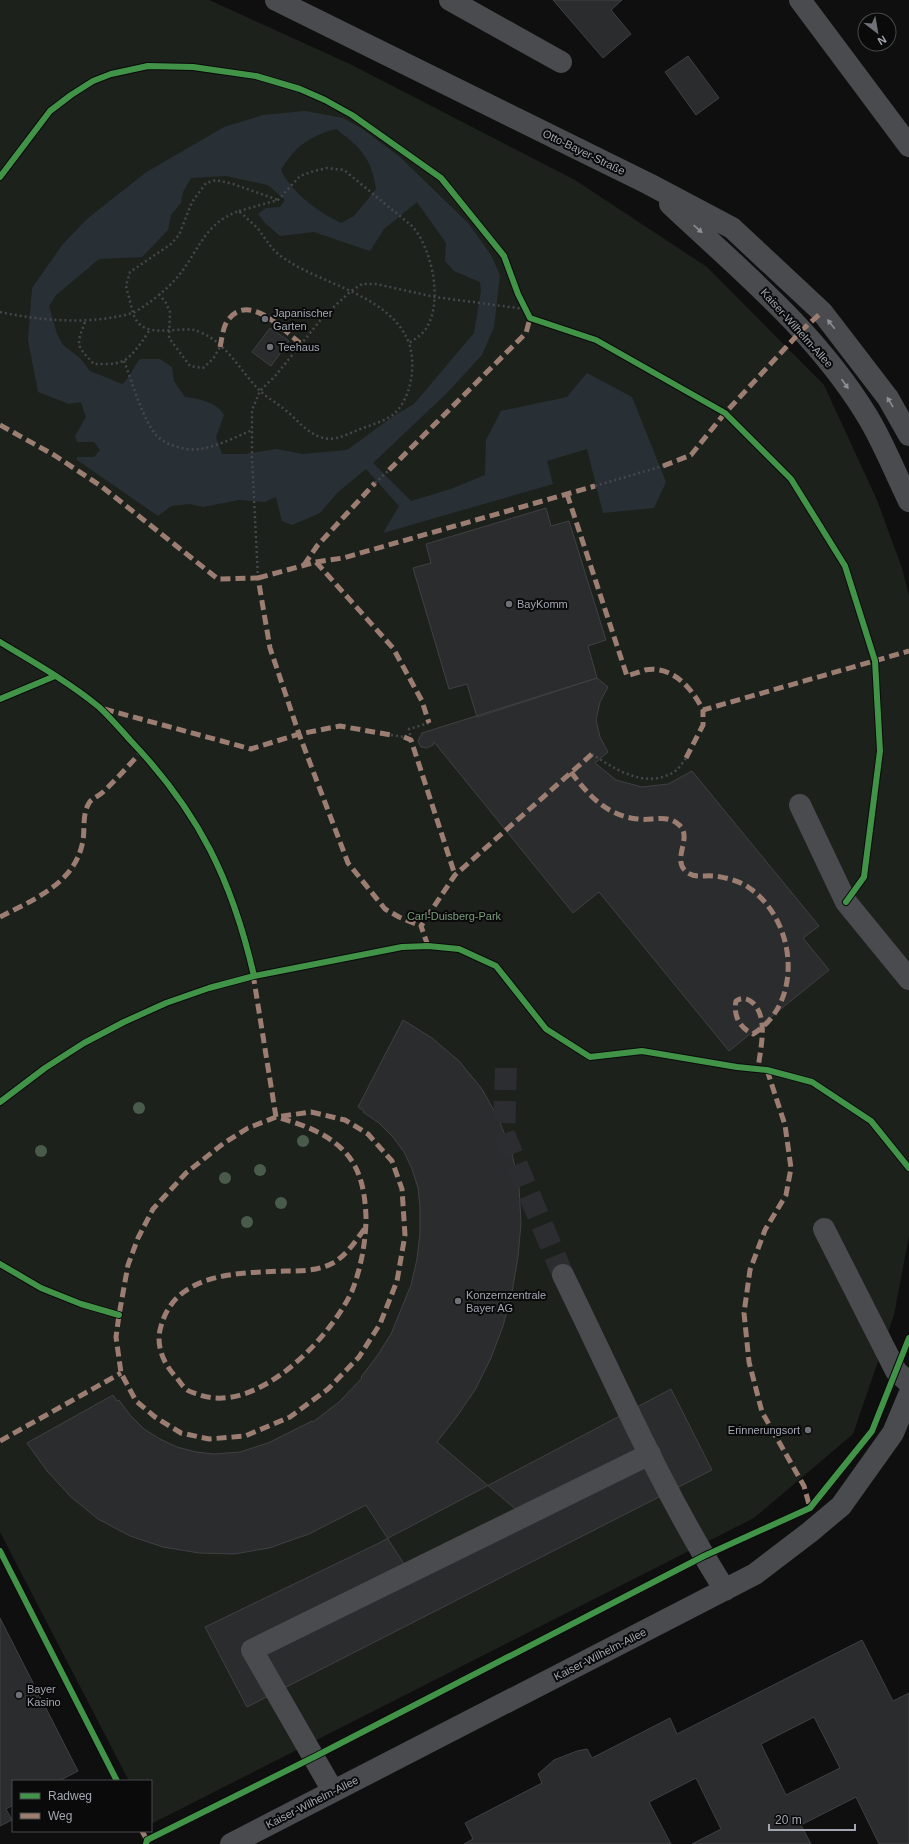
<svg xmlns="http://www.w3.org/2000/svg" width="909" height="1844" font-family="Arial,sans-serif">
<rect width="100%" height="100%" fill="#0f0f10"/>
<path fill="#1c211c" d="M 0,0 L 209,0 L 350,64 L 575,180 L 707,267 L 824,385 L 877,500 L 902,568 L 909,596 L 909,1236 L 894,1315 L 853,1434 L 754,1518 L 151,1824 L 151,1781 L 129,1781 L 0,1532 Z"/>
<path fill="#293035" fill-rule="evenodd" d="M 305,111 L 343,118 L 361,128 L 400,157 L 468,223 L 491,255 L 500,275 L 494,327 L 482,355 L 447,393 L 373,463 L 411,501 L 451,489 L 485,475 L 486,440 L 501,411 L 567,397 L 587,373 L 632,397 L 666,482 L 654,508 L 603,513 L 587,449 L 547,461 L 553,484 L 383,533 L 399,506 L 366,469 L 338,492 L 320,513 L 292,525 L 282,521 L 276,497 L 265,502 L 239,500 L 203,507 L 190,504 L 171,506 L 158,516 L 77,460 L 77,457 L 94,457 L 100,450 L 94,442 L 77,442 L 75,436 L 86,417 L 81,402 L 69,404 L 38,392 L 28,340 L 32,288 L 63,244 L 87,219 L 145,173 L 224,127 L 263,115 ZM 336,129 C 360,147 372,158 376,189 L 354,216 L 341,223 C 318,212 292,193 281,170 C 295,146 310,136 336,129 ZM 226,176 L 268,185 L 285,200 L 280,207 L 266,208 L 258,214 L 266,224 L 280,236 L 314,232 L 370,251 L 384,229 L 417,202 L 446,243 L 445,261 L 454,271 L 480,282 L 481,291 L 474,333 L 414,404 L 395,415 L 347,450 L 303,454 L 276,449 L 245,454 L 222,454 L 216,437 L 224,415 C 217,402 199,399 185,397 L 174,381 L 172,367 L 160,359 L 140,359 C 134,366 128,380 122,384 L 90,371 L 80,358 L 63,345 L 57,334 L 49,306 L 56,295 L 99,259 L 142,257 L 168,230 L 171,215 L 181,203 L 183,192 L 191,178 Z"/>
<path fill="#2b2c2d" stroke="#3f4043" fill-rule="evenodd" d="M 553,0 L 622,0 L 611,10 L 631,34 L 603,58 Z
M 688,56 L 719,98 L 696,115 L 665,72 Z
M 270,328 L 289,341 L 271,366 L 252,352 Z
M 546,508 L 551,526 L 569,521 L 606,640 L 588,646 L 597,678 L 477,717 L 467,684 L 449,689 L 413,568 L 431,563 L 426,544 Z
M 597,678 L 608,687 L 600,702 L 596,720 L 600,737 L 608,752 L 595,763 L 616,780 L 642,787 L 668,784 L 692,771 L 819,926 L 803,938 L 829,970 L 729,1051 L 599,892 L 573,913 L 434,742 L 433,745 L 427,748 L 421,747 L 418,741 L 422,733 Z
M 403,1020 L 432,1038 L 459,1061 L 482,1089 L 499,1120 L 512,1153 L 519,1187 L 521,1223 L 518,1257 L 512,1292 L 503,1326 L 491,1358 L 475,1390 L 455,1419 L 437,1442 L 520,1513 L 408,1570 L 366,1505 L 309,1534 L 269,1548 L 234,1554 L 199,1553 L 163,1547 L 130,1536 L 98,1519 L 71,1497 L 47,1471 L 27,1443 L 113,1395 L 117,1401 L 119,1400 L 130,1415 L 144,1429 L 160,1439 L 177,1447 L 196,1452 L 214,1454 L 240,1452 L 268,1443 L 312,1421 L 313,1422 L 339,1402 L 362,1378 L 361,1377 L 377,1356 L 391,1334 L 411,1285 L 417,1259 L 420,1233 L 420,1207 L 418,1188 L 412,1169 L 404,1152 L 393,1137 L 379,1123 L 363,1112 L 364,1111 L 358,1107 Z
M 671,1389 L 712,1470 L 247,1707 L 205,1627 L 377,1544 Z
M 0,1618 L 78,1771 L 59,1781 L 13,1781 L 13,1805 L 6,1809 L 12,1820 L 0,1826 Z
M 862,1640 L 893,1701 L 909,1693 L 909,1844 L 879,1844 L 856,1797 L 801,1825 L 811,1844 L 692,1844 L 721,1829 L 696,1778 L 649,1802 L 671,1844 L 464,1844 L 473,1839 L 465,1823 L 542,1783 L 538,1774 L 554,1760 L 577,1751 L 587,1749 L 592,1758 L 670,1718 L 677,1734 ZM 814,1717 L 840,1768 L 786,1795 L 761,1744 Z"/>
<g fill="none" stroke-linecap="round" stroke-linejoin="round">
<path stroke="#2c2d30" stroke-width="22" stroke-dasharray="22 11" stroke-linecap="butt" d="M 506,1068 L 504,1134 L 563,1275"/>
<path stroke="#45474a" stroke-width="2.5" stroke-dasharray="2 3" stroke-linecap="butt" d="M 239,211 L 278,200 L 300,176 L 314,171 L 327,168 L 344,170 L 412,226 C 431,247 442,296 429,323 C 426,332 417,338 409,343 C 416,364 412,395 396,412 C 387,421 370,425 358,430 C 345,435 334,442 320,437 C 307,432 299,422 289,413 C 280,405 269,399 260,391 C 243,374 229,348 208,336 C 204,334 198,331 194,330 C 173,327 141,340 133,313 C 150,303 167,290 180,274 C 200,248 205,223 239,211 C 245,217 253,223 259,230 C 267,241 273,252 285,259 C 325,286 390,295 409,343
M 159,294 L 166,303 L 170,312 L 169,338 L 190,366 L 203,368 L 213,359 L 220,347
M 0,312 C 44,321 89,325 133,313 L 126,286 L 130,272 L 171,244 L 179,235 L 192,202 L 206,183 L 216,180 L 233,184 L 278,200
M 85,322 C 76,346 76,345 94,364 C 103,364 115,365 123,361 C 132,357 145,338 150,329
M 124,361 C 132,381 143,421 157,436 C 167,446 187,451 200,449 C 218,446 236,437 252,430
M 375,483 L 389,470
M 595,486 L 663,466
M 258,578 L 252,458 L 252,410 L 260,391 L 276,375 L 323,317 L 351,291 L 362,284 L 376,284 L 435,297 L 525,309
M 391,735 L 404,737
M 411,740 L 409,729 L 429,723
M 592,754 C 616,770 645,789 674,772 C 678,769 683,763 686,758"/>
<path stroke="#4a4b4e" stroke-width="22" d="M 276,0 L 649,184 L 732,228 L 822,312 L 888,398 L 909,435
M 450,0 L 561,62
M 800,0 L 909,146
M 670,204 C 740,270 815,331 866,414 C 883,441 895,473 909,501
M 800,805 L 846,902 L 909,979
M 824,1229 L 896,1371 L 909,1383
M 563,1275 C 615,1381 662,1491 725,1590
M 333,1791 L 252,1650 L 650,1454
M 231,1844 L 755,1574 L 810,1532 L 841,1506 L 893,1433 L 909,1395"/>
<path stroke="#9b7d72" stroke-width="5" stroke-dasharray="10 5" stroke-linecap="butt" d="M 220,347 C 222,339 223,326 228,320 C 249,292 282,329 300,343
M 0,425 L 54,455 L 101,486 L 218,579 L 258,578 L 270,648 L 299,734 L 348,863 L 385,909 L 399,917 L 421,926
M 663,466 L 691,455 L 725,413 L 802,330 L 822,312
M 389,470 L 526,333 L 530,318
M 567,494 L 627,676 C 633,674 639,672 645,670 C 672,665 692,688 703,710 L 909,651
M 316,562 L 393,648 L 422,701 L 429,723
M 304,565 L 317,546 L 375,483
M 258,578 L 316,562 L 343,558 L 595,486
M 104,709 L 251,749 L 299,734 L 340,726 L 391,735
M 404,737 L 411,740 L 455,875
M 686,758 L 703,725 L 703,710
M 571,772 C 588,795 607,816 638,819 C 652,821 666,814 678,824 C 695,837 669,860 688,873 C 696,878 704,875 714,876 C 725,877 739,881 748,887 C 796,919 805,1002 753,1034 C 740,1028 733,1016 736,1001 C 742,997 747,998 753,1003 C 769,1018 760,1050 758,1069
M 0,917 C 33,900 73,884 82,845 C 86,831 81,817 89,803 C 92,798 99,796 103,792 C 117,779 129,765 141,752
M 428,946 L 421,926 L 455,875 L 592,754
M 253,974 L 276,1117 C 301,1124 325,1132 343,1150 C 361,1168 365,1192 366,1217 C 366,1241 361,1268 352,1291 C 330,1339 255,1417 197,1394 C 194,1393 190,1392 187,1390 C 183,1387 180,1382 177,1378 C 165,1366 156,1348 160,1330 C 173,1272 237,1273 285,1271 C 301,1271 318,1271 333,1263 C 347,1255 356,1240 366,1227
M 767,1070 L 785,1125 L 791,1168 L 786,1195 L 765,1230 L 750,1270 L 744,1313 L 749,1362 L 762,1412 L 804,1486 L 810,1508
M 311,1112 L 345,1120 L 368,1134 L 392,1161 L 402,1189 L 405,1235 L 397,1281 L 380,1324 L 359,1357 L 328,1389 L 290,1417 L 245,1436 L 209,1439 L 181,1433 L 155,1417 L 136,1401 L 121,1373 L 116,1337 L 119,1315 L 128,1265 L 138,1238 L 153,1209 L 186,1173 L 224,1143 L 248,1128 L 276,1117 Z
M 0,1441 L 121,1373
M 142,1831 L 148,1842"/>
<g stroke="#0a0a0b" stroke-width="8">
<path id="cycleway" d="M 0,177 L 50,111 L 71,95 L 93,81 L 111,74 L 148,66 L 193,67 L 256,76 L 300,89 L 325,100 L 352,115 L 441,178 L 504,256 L 518,294 L 530,318 L 596,340 L 725,413 L 791,479 L 845,566 L 875,661 L 880,751 L 864,877 L 846,902
M 0,642 C 33,662 69,682 99,707 C 110,717 120,729 130,740 C 199,812 232,880 254,976
M 0,699 L 55,676
M 0,1102 L 45,1068 L 84,1043 L 124,1022 L 166,1003 L 209,988 L 254,976 L 402,947 L 428,946 L 459,949 L 496,966 L 546,1029 L 590,1057 L 642,1051 L 737,1067 L 767,1070 L 812,1082 L 871,1121 L 909,1168
M 0,1264 L 41,1288 L 81,1304 L 119,1315
M 0,1551 L 117,1781
M 146,1844 L 147,1840 L 314,1757 L 704,1556 L 810,1508 L 872,1431 L 909,1338"/>
</g>
<use href="#cycleway" stroke="#419447" stroke-width="6"/>
</g>
<g fill="#495b4b">
<circle cx="139" cy="1108" r="6"/>
<circle cx="303" cy="1141" r="6"/>
<circle cx="41" cy="1151" r="6"/>
<circle cx="260" cy="1170" r="6"/>
<circle cx="225" cy="1178" r="6"/>
<circle cx="281" cy="1203" r="6"/>
<circle cx="247" cy="1222" r="6"/>
</g>
<defs><path id="oneway-solid" d="M-6-.8H1V-3.2L6.5 0L1 3.2V.8H-6Z"/></defs>
<g fill="#8b8f98">
<use href="#oneway-solid" transform="translate(698 229) rotate(42)"/>
<use href="#oneway-solid" transform="translate(831 324) rotate(-129)"/>
<use href="#oneway-solid" transform="translate(845 384) rotate(55)"/>
<use href="#oneway-solid" transform="translate(890 402) rotate(-121)"/>
</g>
<g fill="#6e7178" stroke="#0a0a0b" stroke-width="1.5">
<circle cx="265" cy="319" r="4"/>
<circle cx="270" cy="347" r="4"/>
<circle cx="509" cy="604" r="4"/>
<circle cx="458" cy="1301" r="4"/>
<circle cx="808" cy="1430" r="4"/>
<circle cx="19" cy="1695" r="4"/>
</g>
<g text-anchor="middle" stroke-width="4" stroke-linejoin="round" paint-order="stroke">
<g font-size="11" fill="#a1a6b0" stroke="#0a0a0b">
<text transform="translate(584 152) rotate(26)" y="4">Otto-Bayer-Straße</text>
<text transform="translate(797 328) rotate(48)" y="4">Kaiser-Wilhelm-Allee</text>
<text transform="translate(600 1654) rotate(-27)" y="4">Kaiser-Wilhelm-Allee</text>
<text transform="translate(312 1802) rotate(-27)" y="4">Kaiser-Wilhelm-Allee</text>
</g>
<g font-size="11" fill="#a1a6b0" stroke="#0a0a0b" text-anchor="start">
<text x="273" y="317">Japanischer<tspan x="273" dy="13">Garten</tspan></text>
<text x="278" y="351">Teehaus</text>
<text x="517" y="608">BayKomm</text>
<text x="466" y="1299">Konzernzentrale<tspan x="466" dy="13">Bayer AG</tspan></text>
<text x="800" y="1434" text-anchor="end">Erinnerungsort</text>
<text x="27" y="1693">Bayer<tspan x="27" dy="13">Kasino</tspan></text>
</g>
<g font-size="11" fill="#799a7b" stroke="#0a0a0b">
<text x="454" y="920">Carl-Duisberg-Park</text>
</g>
</g>
<rect x="12" y="1780" width="140" height="52" fill="#0a0a0b" stroke="#46484d"/>
<rect x="20" y="1793" width="20" height="6" fill="#419447" stroke="#46484d"/>
<text x="48" y="1800" font-size="12" fill="#a1a6b0">Radweg</text>
<rect x="20" y="1813" width="20" height="6" fill="#9b7d72" stroke="#46484d"/>
<text x="48" y="1820" font-size="12" fill="#a1a6b0">Weg</text>
<g transform="translate(877 32) rotate(149)"><circle r="19" fill="#0a0a0b" stroke="#46484d"/>
<path d="M0-3L7 15L0 10L-7 15Z" fill="#6e7178"/>
<text y="-6" font-size="11" font-weight="bold" text-anchor="middle" fill="#a1a6b0">N</text>
</g>
<path d="M769 1824v6h86v-6" fill="none" stroke="#a1a6b0" stroke-width="2"/>
<text x="775" y="1824" font-size="12" fill="#a1a6b0" stroke="#0a0a0b" stroke-width="3" paint-order="stroke">20 m</text>
</svg>
